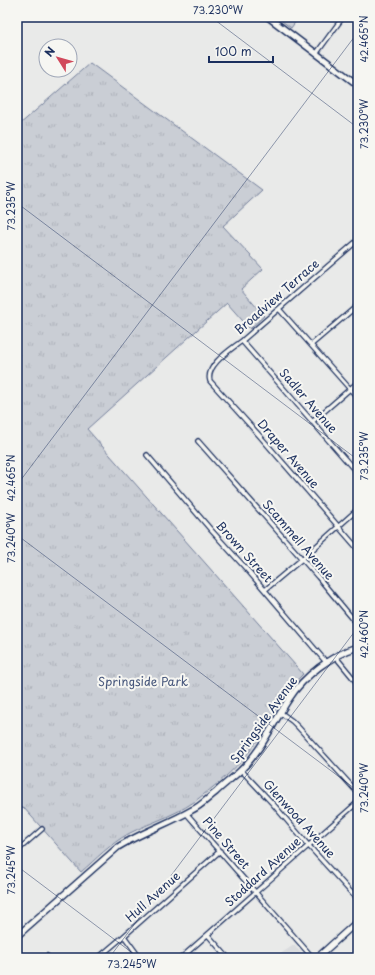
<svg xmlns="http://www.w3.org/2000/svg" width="375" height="975" font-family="'Playpen Sans',sans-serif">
<defs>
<pattern id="park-tufts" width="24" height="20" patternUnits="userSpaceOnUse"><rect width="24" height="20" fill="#caced5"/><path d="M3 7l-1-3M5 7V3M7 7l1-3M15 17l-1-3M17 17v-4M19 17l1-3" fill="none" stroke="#adb1b9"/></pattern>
</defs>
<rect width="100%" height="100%" fill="#e9eae9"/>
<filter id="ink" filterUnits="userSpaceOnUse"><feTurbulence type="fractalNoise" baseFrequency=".025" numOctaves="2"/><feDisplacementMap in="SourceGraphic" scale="8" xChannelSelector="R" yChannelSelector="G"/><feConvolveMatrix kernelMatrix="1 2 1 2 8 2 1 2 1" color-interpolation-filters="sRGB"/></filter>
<g filter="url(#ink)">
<path fill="#dadcde" d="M 294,945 L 306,958 L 274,958 Z"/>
<path fill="#caced5" stroke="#727e9a" d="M 277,17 L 299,17 L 291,28 Z"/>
<path fill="url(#park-tufts)" stroke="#727e9a" d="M 90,63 L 262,190 L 223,226 L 263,269 L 241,289 L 264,316 L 250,329 L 227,303 L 87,429 L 303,674 C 295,682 287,691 281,700 C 272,715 264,732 253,747 C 240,765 221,781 203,795 C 181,814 153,821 128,834 C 110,844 96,859 81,872 L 23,807 L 17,813 L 17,123 L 19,125 Z"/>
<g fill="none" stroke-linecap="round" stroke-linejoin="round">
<g stroke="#1b2f5e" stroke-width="6">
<path id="street" d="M 316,54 L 343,17
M 358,240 L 243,340 C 232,349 205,365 210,381 L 258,434 L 358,549
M 279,309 L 358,398
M 242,341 L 358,474
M 311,345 L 358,305
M 312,422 L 358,382
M 198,441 L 318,577 L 358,625
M 147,455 L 211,530 L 250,573 L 326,662
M 265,590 L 302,559 L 358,509
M 335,656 L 358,684
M 281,713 L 292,721 L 298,727 L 358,793
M 241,770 L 273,804 L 308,845 L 358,900
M 186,813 L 313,958
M 17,851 L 42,829
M 208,935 L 228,958
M 124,936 L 140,958
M 47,956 L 49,958
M 98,958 L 124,936 L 220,851
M 181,958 L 358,802"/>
</g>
<g stroke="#1b2f5e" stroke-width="8">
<path id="secondary" d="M 268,17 L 358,85
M 17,936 L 118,847 C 142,832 168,824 192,810 C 201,806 208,798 216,792 C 224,784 233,778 241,770 C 262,750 273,723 289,699 C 304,676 331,655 358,647"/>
</g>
<g stroke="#1b2f5e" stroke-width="8">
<path id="primary" d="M 317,958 L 358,921"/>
</g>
<use href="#street" stroke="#f6f6f2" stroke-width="3.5"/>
<use href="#secondary" stroke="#f6f6f2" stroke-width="5"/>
<use href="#primary" stroke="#f6f6f2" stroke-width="5.5"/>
</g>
</g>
<path fill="none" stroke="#1b2f5e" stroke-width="1" stroke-opacity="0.45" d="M 211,17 L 358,128M 17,203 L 358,460M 17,485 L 358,32M 17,535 L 358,791M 17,866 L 139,958M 109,958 L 358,627"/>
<g text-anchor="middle" stroke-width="4" stroke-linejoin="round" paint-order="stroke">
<g font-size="12" fill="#1b2f5e" stroke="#f6f6f2">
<text transform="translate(277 297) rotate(-41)" y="4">Broadview Terrace</text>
<text transform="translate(308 401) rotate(49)" y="4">Sadler Avenue</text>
<text transform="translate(288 454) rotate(49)" y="4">Draper Avenue</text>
<text transform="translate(298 540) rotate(49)" y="4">Scammell Avenue</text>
<text transform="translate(244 552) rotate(48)" y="4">Brown Street</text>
<text transform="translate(264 720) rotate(-54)" y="4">Springside Avenue</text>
<text transform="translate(299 819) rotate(48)" y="4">Glenwood Avenue</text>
<text transform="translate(226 843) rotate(49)" y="4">Pine Street</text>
<text transform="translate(263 872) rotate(-42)" y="4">Stoddard Avenue</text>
<text transform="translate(153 897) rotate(-42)" y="4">Hull Avenue</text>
</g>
<g font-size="12" fill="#47577c" stroke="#f6f6f2">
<text x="143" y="686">Springside Park</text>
</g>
</g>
<rect width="375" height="975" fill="none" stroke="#f6f6f2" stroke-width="44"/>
<g transform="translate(58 58) rotate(307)"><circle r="19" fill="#f6f6f2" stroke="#9ea6b7"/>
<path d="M0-3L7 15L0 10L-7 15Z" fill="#d1495b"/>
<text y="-6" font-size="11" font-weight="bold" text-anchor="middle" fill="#1b2f5e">N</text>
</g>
<path d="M209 56v6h64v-6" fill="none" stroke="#1b2f5e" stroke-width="2"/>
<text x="215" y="56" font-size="12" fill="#1b2f5e" stroke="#f6f6f2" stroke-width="3" paint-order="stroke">100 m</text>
<rect x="22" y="22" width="331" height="931" fill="none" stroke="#1b2f5e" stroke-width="1.5"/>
<g font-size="10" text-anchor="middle" fill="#1b2f5e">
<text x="218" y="14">73.230°W</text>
<text transform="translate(364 39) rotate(-90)" y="4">42.465°N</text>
<text transform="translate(364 124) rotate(-90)" y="4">73.230°W</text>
<text transform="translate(11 206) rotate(-90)" y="4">73.235°W</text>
<text transform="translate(364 456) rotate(-90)" y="4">73.235°W</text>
<text transform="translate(11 478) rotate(-90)" y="4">42.465°N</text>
<text transform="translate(11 538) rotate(-90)" y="4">73.240°W</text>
<text transform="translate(364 634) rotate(-90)" y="4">42.460°N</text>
<text transform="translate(364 788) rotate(-90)" y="4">73.240°W</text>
<text transform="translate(11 870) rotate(-90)" y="4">73.245°W</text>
<text x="132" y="968">73.245°W</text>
</g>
</svg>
